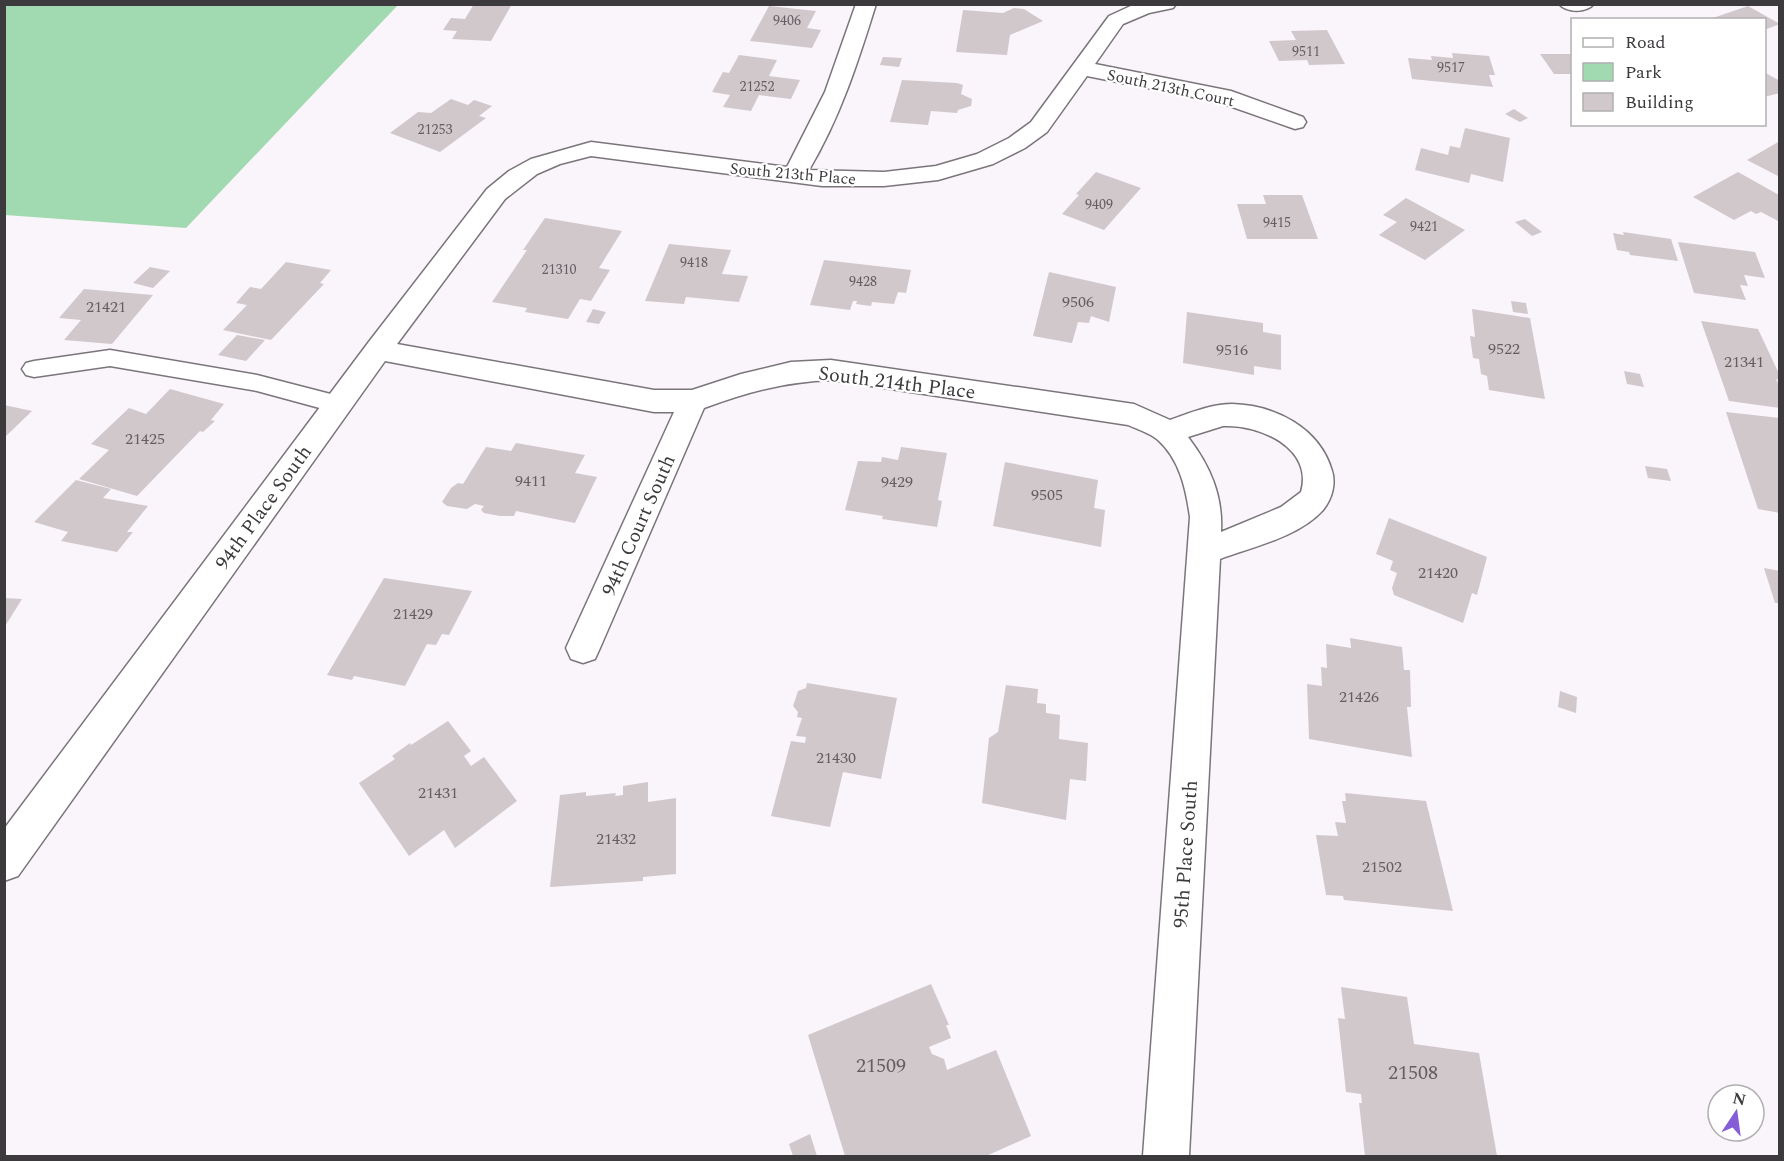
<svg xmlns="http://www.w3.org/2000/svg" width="1784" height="1161" font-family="Spectral,serif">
<rect width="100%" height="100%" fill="#faf4fb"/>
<path fill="#a1dab0" d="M 4,5 L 5,4 L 398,5 L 186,228 L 5,215 Z"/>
<path fill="#d1c8cc" d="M 474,4 L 512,4 L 491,41 L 452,39 L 457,31 L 443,30 L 451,18 L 465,19 Z
M 769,6 L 816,11 L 807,28 L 821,30 L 812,48 L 750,41 Z
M 1748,6 L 1780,24 L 1764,30 L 1764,20 L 1707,20 Z
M 1014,8 L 1024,9 L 1043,21 L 1010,35 L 1007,55 L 956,52 L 963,10 L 1003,13 Z
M 1327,30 L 1345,64 L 1309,65 L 1307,60 L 1279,61 L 1269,41 L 1296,40 L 1291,31 Z
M 1452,53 L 1489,56 L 1495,75 L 1489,75 L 1493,87 L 1412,79 L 1408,58 L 1432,60 L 1431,56 L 1453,58 Z
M 1540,54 L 1572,54 L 1572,74 L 1554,74 Z
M 739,55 L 777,60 L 769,76 L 800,80 L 791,99 L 759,95 L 751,111 L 723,107 L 730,95 L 712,92 L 723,72 L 729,73 Z
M 883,57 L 902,58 L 899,67 L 880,65 Z
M 1764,72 L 1780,81 L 1780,93 L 1764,97 Z
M 902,80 L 957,83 L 963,85 L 961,94 L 972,99 L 971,106 L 958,110 L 957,113 L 931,111 L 928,125 L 890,122 Z
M 451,99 L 468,105 L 474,100 L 492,106 L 479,116 L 486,118 L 440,152 L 390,133 L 418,112 L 431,113 Z
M 1514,109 L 1528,118 L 1520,122 L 1505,114 Z
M 1465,128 L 1510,138 L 1503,182 L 1471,174 L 1469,183 L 1415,170 L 1421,148 L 1448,155 L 1450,146 L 1460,148 Z
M 1780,141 L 1780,177 L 1747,160 Z
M 1096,172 L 1141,188 L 1104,230 L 1062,214 L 1079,195 L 1076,194 Z
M 1738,172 L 1779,195 L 1780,222 L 1761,212 L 1756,214 L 1751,211 L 1734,220 L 1693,197 Z
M 1263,195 L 1302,195 L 1318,239 L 1247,239 L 1237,204 L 1266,204 Z
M 1406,198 L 1465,230 L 1425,260 L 1379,235 L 1397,222 L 1383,215 Z
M 545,218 L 622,231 L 599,268 L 610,270 L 591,301 L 580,299 L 568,319 L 525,312 L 527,308 L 492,302 L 527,250 L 523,250 Z
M 1525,219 L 1542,232 L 1532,236 L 1515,222 Z
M 1623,232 L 1671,239 L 1678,261 L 1630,255 L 1629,252 L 1617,250 L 1613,233 L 1624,235 Z
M 1678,242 L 1755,252 L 1765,278 L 1744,275 L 1748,286 L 1740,285 L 1746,300 L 1694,293 Z
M 669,244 L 731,250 L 722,274 L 748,276 L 739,302 L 686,297 L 684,304 L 645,301 Z
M 824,260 L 911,270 L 906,293 L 898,292 L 894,304 L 872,302 L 871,306 L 856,304 L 857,301 L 853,301 L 850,310 L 810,305 Z
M 286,262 L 331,270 L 320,283 L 324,284 L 271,340 L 223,330 L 247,305 L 236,303 L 250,287 L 261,289 Z
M 150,267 L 170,271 L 153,288 L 133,283 Z
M 1049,272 L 1116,287 L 1109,322 L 1091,316 L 1089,323 L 1078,322 L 1072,343 L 1033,336 Z
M 84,289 L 153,295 L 112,344 L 64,340 L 81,320 L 59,318 Z
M 1511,301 L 1526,303 L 1528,314 L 1513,312 Z
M 593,309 L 606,312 L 599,324 L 586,322 Z
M 1472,309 L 1530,318 L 1545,399 L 1489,390 L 1487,376 L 1481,374 L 1479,359 L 1473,358 L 1470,336 L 1475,337 Z
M 1187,312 L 1263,323 L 1263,332 L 1281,335 L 1281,370 L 1254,366 L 1254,375 L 1183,363 Z
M 1701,321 L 1758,329 L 1780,376 L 1780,380 L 1776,379 L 1780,388 L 1780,408 L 1729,401 Z
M 237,335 L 265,340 L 246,361 L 218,355 Z
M 1624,371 L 1640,374 L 1644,387 L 1627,384 Z
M 170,389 L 224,404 L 211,420 L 215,421 L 203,432 L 200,431 L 137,496 L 79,479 L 109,450 L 91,444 L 129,408 L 146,414 Z
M 4,405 L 32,411 L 4,438 Z
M 1726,412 L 1780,418 L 1780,513 L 1758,509 Z
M 516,443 L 585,455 L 575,473 L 597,477 L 575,523 L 516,511 L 514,516 L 500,516 L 484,513 L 481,510 L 484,506 L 475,504 L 467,509 L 447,506 L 442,502 L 451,488 L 458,483 L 463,484 L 486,447 L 511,451 Z
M 901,447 L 947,453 L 938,500 L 942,501 L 937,527 L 882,519 L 883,516 L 845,510 L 858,461 L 881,462 L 882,457 L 898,460 Z
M 1005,462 L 1098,480 L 1094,508 L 1105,510 L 1101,547 L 993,526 Z
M 1645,466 L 1667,469 L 1671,481 L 1648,478 Z
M 76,480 L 111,489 L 103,498 L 148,506 L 127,532 L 133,532 L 117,552 L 61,541 L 68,532 L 34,522 Z
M 1389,518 L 1487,557 L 1477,595 L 1472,593 L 1463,623 L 1394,595 L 1392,588 L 1397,573 L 1390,570 L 1393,561 L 1376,554 Z
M 1764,568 L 1780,571 L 1780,603 L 1775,603 Z
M 384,578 L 472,591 L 449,635 L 442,634 L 436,645 L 427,644 L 405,686 L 354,676 L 352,680 L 327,675 Z
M 4,598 L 22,599 L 4,628 Z
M 1350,638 L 1402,647 L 1404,670 L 1410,670 L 1411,707 L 1407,707 L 1412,757 L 1309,739 L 1307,684 L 1322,686 L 1321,667 L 1327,668 L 1326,644 L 1351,648 Z
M 807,683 L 897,698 L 881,779 L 843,772 L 830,827 L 771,816 L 791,741 L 805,743 L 806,737 L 796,736 L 802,718 L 797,717 L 798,712 L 793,706 L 798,691 L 806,688 Z
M 1006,685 L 1038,689 L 1037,703 L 1046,704 L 1046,713 L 1060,715 L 1059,739 L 1088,743 L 1086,781 L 1070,779 L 1066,820 L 982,803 L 989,738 L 998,732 Z
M 1560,691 L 1577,697 L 1576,713 L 1558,707 Z
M 448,721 L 471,751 L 464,756 L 471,766 L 484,757 L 517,801 L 455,848 L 444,830 L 409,856 L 359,783 L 395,759 L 392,756 L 410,743 L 411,745 Z
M 648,782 L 648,802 L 676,798 L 676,874 L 643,877 L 643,881 L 550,887 L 560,795 L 586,792 L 586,796 L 616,793 L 615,796 L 623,795 L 623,786 Z
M 1345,793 L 1426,801 L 1453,911 L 1344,900 L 1343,896 L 1326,895 L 1316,835 L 1338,836 L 1335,822 L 1346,823 L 1342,801 L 1346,801 Z
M 931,984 L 949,1025 L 946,1025 L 951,1038 L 929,1047 L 932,1054 L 944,1059 L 947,1070 L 996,1050 L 1031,1136 L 986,1156 L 845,1156 L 808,1035 Z
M 1341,987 L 1407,997 L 1414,1044 L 1479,1053 L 1497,1156 L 1365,1156 L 1359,1103 L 1362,1103 L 1361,1094 L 1346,1092 L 1338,1018 L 1345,1019 Z
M 810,1134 L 817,1156 L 793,1156 L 789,1144 Z"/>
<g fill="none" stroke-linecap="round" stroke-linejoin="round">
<g stroke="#7b757b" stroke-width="3">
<path id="lane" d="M 110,350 L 257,375 L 346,398 L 350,404 L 346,410 L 338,413 L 257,391 L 110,366 L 34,377 L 26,375 L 22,369 L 26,363 L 34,361 Z"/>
</g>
<g stroke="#7b757b" stroke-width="3">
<path id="street" d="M 856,4 L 876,4 C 858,62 840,118 809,170 L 884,172 L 936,166 L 977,154 L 1009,138 L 1031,122 L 1109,16 L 1135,4 L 1176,4 L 1173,8 L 1149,13 L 1123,24 L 1095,64 L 1231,91 L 1303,117 L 1306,122 L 1303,127 L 1295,129 L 1218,102 L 1087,76 L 1047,132 L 1025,148 L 993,164 L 938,180 L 884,186 L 822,186 L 591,156 L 560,164 L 537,174 L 505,199 L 397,344 L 654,390 L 692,390 L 741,374 L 791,362 L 831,360 L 1134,404 L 1170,420 C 1190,413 1211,404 1232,404 C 1275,405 1320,428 1332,471 C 1336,484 1332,499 1323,510 C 1299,537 1252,547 1220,559 L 1189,1156 L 1143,1156 L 1190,517 C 1186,489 1180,460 1158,440 C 1150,433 1137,429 1128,425 L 831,380 C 784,382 748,392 704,408 L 600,648 L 595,659 L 583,663 L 571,659 L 566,648 L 674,412 L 654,412 L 385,361 L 18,876 L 4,881 L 4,829 L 368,343 L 487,189 L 509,171 L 531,159 L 591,142 L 787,167 L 825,92 ZM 1223,426 C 1259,424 1314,448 1301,492 L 1281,507 L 1221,532 C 1223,495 1210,466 1188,437 Z
M 1559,4 L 1594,4 C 1586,13 1567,13 1559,4 Z"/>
</g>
<use href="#lane" fill="#fff" fill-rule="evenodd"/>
<use href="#street" fill="#fff" fill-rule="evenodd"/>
</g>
<g text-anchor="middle" stroke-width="4.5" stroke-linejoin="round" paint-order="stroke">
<g font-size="14" fill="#625e61">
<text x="787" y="25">9406</text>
<text x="1306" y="56">9511</text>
<text x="1451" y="72">9517</text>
<text x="757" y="91">21252</text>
<text x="435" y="134">21253</text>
<text x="1099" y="209">9409</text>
<text x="1277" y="227">9415</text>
<text x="1424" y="231">9421</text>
<text x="694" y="267">9418</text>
<text x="559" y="274">21310</text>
<text x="863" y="286">9428</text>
</g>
<g font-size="16" fill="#3d3a3d" stroke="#fff">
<text transform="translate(1171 87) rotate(12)" y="6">South 213th Court</text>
<text transform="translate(793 173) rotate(5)" y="6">South 213th Place</text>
</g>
<g font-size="16" fill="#625e61">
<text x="1078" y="307">9506</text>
<text x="106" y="312">21421</text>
<text x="1504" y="354">9522</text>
<text x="1232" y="355">9516</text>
<text x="1744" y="367">21341</text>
<text x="145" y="444">21425</text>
<text x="531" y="486">9411</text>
<text x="897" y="487">9429</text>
<text x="1047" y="500">9505</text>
<text x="1438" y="578">21420</text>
<text x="413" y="619">21429</text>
<text x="1359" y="702">21426</text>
<text x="836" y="763">21430</text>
<text x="438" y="798">21431</text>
<text x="616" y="844">21432</text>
<text x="1382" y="872">21502</text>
</g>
<g font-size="20" fill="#3d3a3d" stroke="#fff">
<text transform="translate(897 382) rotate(7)" y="7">South 214th Place</text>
<text transform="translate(263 507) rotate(-54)" y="7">94th Place South</text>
<text transform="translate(638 525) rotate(-66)" y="7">94th Court South</text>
<text transform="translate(1185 854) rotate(-86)" y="7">95th Place South</text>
</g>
<g font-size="20" fill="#625e61">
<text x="881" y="1072">21509</text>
<text x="1413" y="1079">21508</text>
</g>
</g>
<rect width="1784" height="1161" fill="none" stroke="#3d3a3d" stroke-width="12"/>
<rect x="1571" y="18" width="195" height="108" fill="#ffffff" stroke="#b1b0b1" stroke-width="1.5"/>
<rect x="1583" y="38" width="30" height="9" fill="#ffffff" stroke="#b1b0b1" stroke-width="1.5"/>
<text x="1625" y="48" font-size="18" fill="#3d3a3d">Road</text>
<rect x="1583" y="63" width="30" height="18" fill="#a1dab0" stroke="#b1b0b1" stroke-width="1.5"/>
<text x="1625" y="78" font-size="18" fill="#3d3a3d">Park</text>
<rect x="1583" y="93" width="30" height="18" fill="#d1c8cc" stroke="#b1b0b1" stroke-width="1.5"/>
<text x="1625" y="108" font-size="18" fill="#3d3a3d">Building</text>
<g transform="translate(1736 1113) rotate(13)"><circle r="28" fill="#ffffff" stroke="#b1b0b1" stroke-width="1.5"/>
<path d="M0-4.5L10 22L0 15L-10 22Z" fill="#845dd7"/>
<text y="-9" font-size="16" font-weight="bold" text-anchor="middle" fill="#3d3a3d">N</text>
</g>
</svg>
